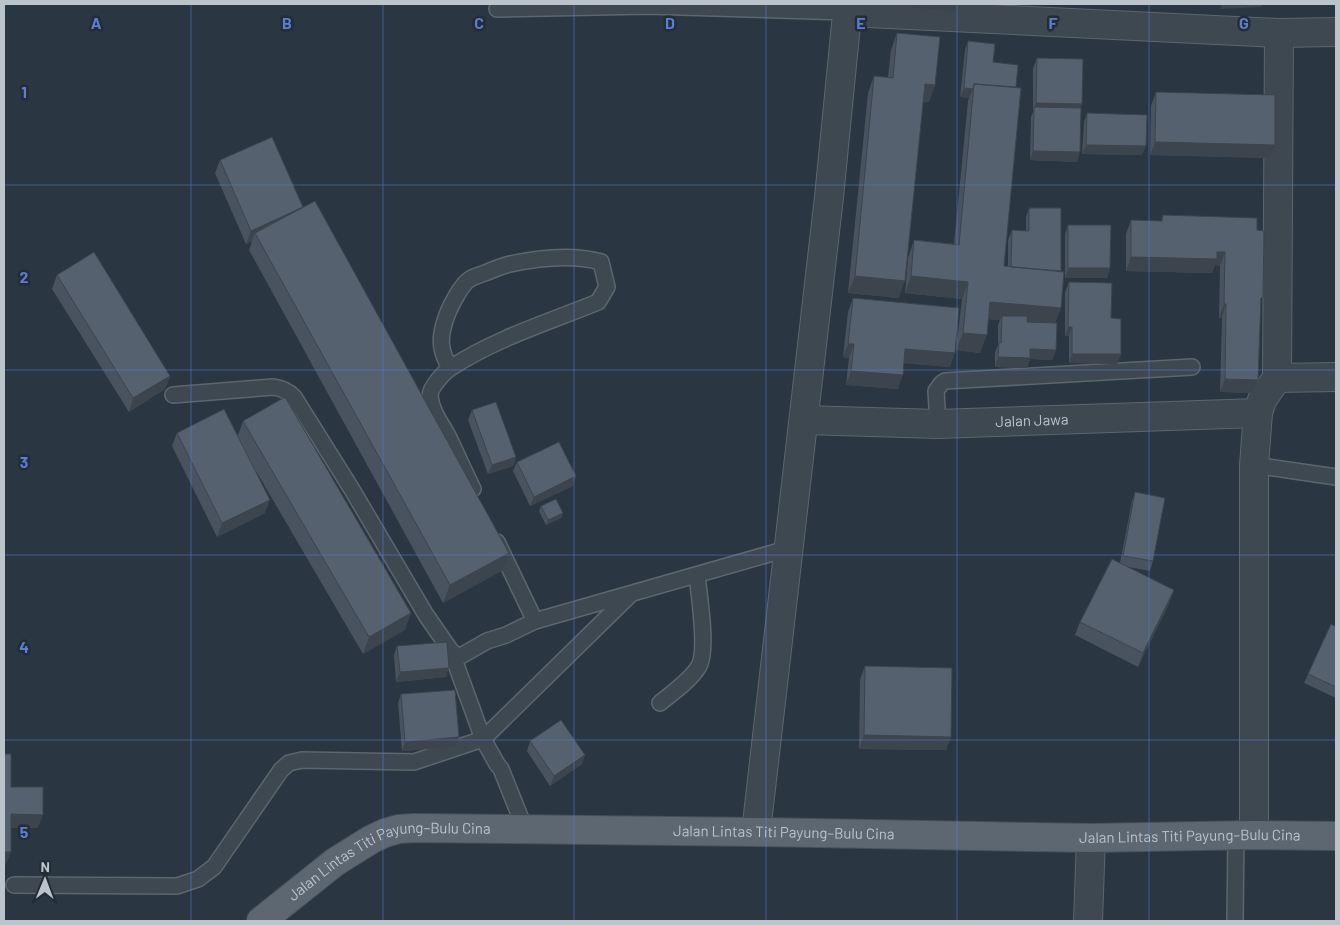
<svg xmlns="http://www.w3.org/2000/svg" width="1340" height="925" font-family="Barlow,sans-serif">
<rect width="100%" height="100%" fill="#2a3641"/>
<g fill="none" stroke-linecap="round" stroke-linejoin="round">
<g stroke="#5c666e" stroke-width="18">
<path id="lane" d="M 497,9 L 648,6 L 847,12
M 450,368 C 440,351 439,339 445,321 C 448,310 461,284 470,279 C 475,276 480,275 485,273 C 493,270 501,266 510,264 C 538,258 573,254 601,262 L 607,287 L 598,302 C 549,322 497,338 452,367 C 445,371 430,387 430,396 C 431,410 440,422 447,434 C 456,452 464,471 473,489
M 173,395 L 273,387 C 282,388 288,391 294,397 L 351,488 L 426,615 L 451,651 L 459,657 L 487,641 L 506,635 L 535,621 L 790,548
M 938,424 L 936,391 L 941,384 L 945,381 L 1192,367
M 1254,465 L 1336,477
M 497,542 L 535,621
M 451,651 L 483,739 L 631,594
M 660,703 C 672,693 691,680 699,666 C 708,650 699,595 697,575
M 14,885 L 177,886 L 198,879 L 214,867 L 281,770 L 289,763 L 302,760 L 414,762 L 483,739 L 497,764 L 501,769 L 525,829
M 1235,921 L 1236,836"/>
</g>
<g stroke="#5c666e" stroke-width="30">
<g id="street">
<path d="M 847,12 L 1279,33 L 1336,32"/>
<path d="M 1277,378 L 1336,377"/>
<path id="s1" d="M 804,420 L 938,424 L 1258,413"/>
<path d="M 756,832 L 829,197 L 848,4"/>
<path d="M 1254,835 L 1254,465 L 1258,413 L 1262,400 L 1277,378 L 1279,33"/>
<path d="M 1088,921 L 1091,838"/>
</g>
</g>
<g stroke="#47515a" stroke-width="30">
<g id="primary">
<path id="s2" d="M 261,921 L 335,862 L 372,839 L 385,833 L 399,829 L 414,828 L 756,832 L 1091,838 L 1254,835 L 1336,836"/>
</g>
</g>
<use href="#lane" stroke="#3e4851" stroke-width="15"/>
<use href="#street" stroke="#3e4851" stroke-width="28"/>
<use href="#primary" stroke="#5c6771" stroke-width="28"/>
</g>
<path fill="#49535f" d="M 897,33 L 935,85 L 929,102 L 923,102 L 899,298 L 848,293 L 868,93 L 874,76 L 888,77 L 891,50 Z
M 968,41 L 993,62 L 1016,87 L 1004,266 L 1008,267 L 1008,240 L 1012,230 L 1026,231 L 1026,217 L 1029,208 L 1061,308 L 1055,323 L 1056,350 L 1052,360 L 1030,359 L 1027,368 L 995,367 L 995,352 L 998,345 L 998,325 L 1000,320 L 988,319 L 980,353 L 956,350 L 962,299 L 905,293 L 908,258 L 914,240 L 954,244 L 968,101 L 969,98 L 960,97 L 965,50 Z
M 1037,58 L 1081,108 L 1077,162 L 1030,160 L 1031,117 L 1033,112 L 1033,68 Z
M 1156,92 L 1275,145 L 1270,158 L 1150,155 L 1151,106 Z
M 1087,113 L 1142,155 L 1082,154 L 1084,122 Z
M 220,160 L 303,207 L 503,570 L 443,603 L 249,250 L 252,241 L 246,244 L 215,173 Z
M 1163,215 L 1257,230 L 1260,304 L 1258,380 L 1253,393 L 1220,392 L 1222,318 L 1219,318 L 1220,266 L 1215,265 L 1212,273 L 1126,271 L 1126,234 L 1131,220 L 1161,221 Z
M 1068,225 L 1110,268 L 1107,278 L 1065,278 L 1065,234 Z
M 57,275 L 170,376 L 165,389 L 129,412 L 52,289 Z
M 1069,282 L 1111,318 L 1121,354 L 1117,364 L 1069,363 L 1069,336 L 1065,336 L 1065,292 Z
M 853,298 L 950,367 L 904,363 L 898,389 L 846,385 L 849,358 L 843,357 L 848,312 Z
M 472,410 L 516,457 L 513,466 L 488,474 L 468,420 Z
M 243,421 L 405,630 L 363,654 L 256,471 L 265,513 L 217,537 L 172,446 L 177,433 L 238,435 Z
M 517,462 L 573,486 L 530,506 L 513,471 Z
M 1135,492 L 1153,561 L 1150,571 L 1128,567 L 1169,604 L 1138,667 L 1075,635 L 1080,622 L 1120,563 L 1132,501 Z
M 541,506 L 563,513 L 561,518 L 546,525 L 539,511 Z
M 1336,627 L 1336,698 L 1304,683 L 1308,674 Z
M 397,646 L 446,677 L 396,682 L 394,655 Z
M 865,666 L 951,737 L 946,750 L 859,749 L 860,680 Z
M 401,694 L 459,737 L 455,747 L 402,751 L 398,703 Z
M 530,741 L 582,764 L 550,786 L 527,751 Z"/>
<path fill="#3c444d" d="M 912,4 L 959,4 L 956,12 L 911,7 Z
M 1222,4 L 1263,4 L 1261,7 L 1220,9 Z
M 925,84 L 935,85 L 929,102 L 918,101 Z
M 964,88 L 973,89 L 969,98 L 960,97 Z
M 1036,103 L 1082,104 L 1079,113 L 1034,107 L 1032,112 Z
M 1155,142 L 1275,145 L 1270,158 L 1150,155 Z
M 1086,145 L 1146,146 L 1142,155 L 1082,154 Z
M 1033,151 L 1080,152 L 1077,162 L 1030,160 Z
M 303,207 L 255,233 L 252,241 L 246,244 L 251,231 Z
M 1217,252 L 1225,252 L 1220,266 L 1215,265 L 1212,273 L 1126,271 L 1131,257 Z
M 1068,268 L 1110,268 L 1107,278 L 1065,278 Z
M 855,276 L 905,281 L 899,298 L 848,293 Z
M 911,276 L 968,282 L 962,299 L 905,293 Z
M 990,302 L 1061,308 L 1054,325 L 1002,320 L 1002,316 L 1000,320 L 984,319 Z
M 1224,304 L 1226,304 L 1222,318 L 1219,318 Z
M 1068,327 L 1072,327 L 1069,336 L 1065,336 Z
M 963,333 L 987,335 L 980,353 L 956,350 Z
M 848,344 L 854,344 L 849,358 L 843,357 Z
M 905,349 L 955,353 L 950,367 L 900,363 Z
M 1030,349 L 1056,350 L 1052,360 L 1030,359 L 1027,368 L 995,367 L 998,357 Z
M 1072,354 L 1121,354 L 1117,364 L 1069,363 Z
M 851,371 L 903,375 L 898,389 L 846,385 Z
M 170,376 L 165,389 L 129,412 L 133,398 Z
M 1225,379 L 1258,380 L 1253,393 L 1220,392 Z
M 516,457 L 513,466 L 488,474 L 492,465 Z
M 576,476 L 573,486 L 530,506 L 534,497 Z
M 270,500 L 265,513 L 217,537 L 222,523 Z
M 563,513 L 561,518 L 546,525 L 548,520 Z
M 509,553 L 503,570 L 443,603 L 450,585 Z
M 1174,590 L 1169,604 L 1138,667 L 1143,653 Z
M 411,613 L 405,630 L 363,654 L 369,637 Z
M 449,668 L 446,677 L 396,682 L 400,672 Z
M 864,735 L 951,737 L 946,750 L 859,749 Z
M 459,737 L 455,747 L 402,751 L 405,742 Z
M 585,755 L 582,764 L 550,786 L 554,776 Z
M 11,814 L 43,815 L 38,828 L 6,828 Z
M 4,852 L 11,852 L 6,865 L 4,865 Z"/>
<path fill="#55616e" stroke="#3c444d" d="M 897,33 L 940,37 L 935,85 L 925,84 L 905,281 L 855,276 L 874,76 L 893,78 Z
M 968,41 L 995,44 L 993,62 L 1018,65 L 1016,87 L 974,84 L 973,89 L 964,88 Z
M 1037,58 L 1083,59 L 1082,104 L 1036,103 Z
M 974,84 L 1021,88 L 1004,266 L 1064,272 L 1061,308 L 990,302 L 987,335 L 963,333 L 968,282 L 911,276 L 914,240 L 959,245 Z
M 1156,92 L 1275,95 L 1275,145 L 1155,142 Z
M 1034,107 L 1081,108 L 1080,152 L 1033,151 Z
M 1087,113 L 1147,115 L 1146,146 L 1086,145 Z
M 272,137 L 303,207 L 251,231 L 220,160 Z
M 315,201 L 509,553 L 450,585 L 255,233 Z
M 1029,208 L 1061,208 L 1061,271 L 1011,267 L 1012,230 L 1029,231 Z
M 1163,215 L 1257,218 L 1257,230 L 1264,231 L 1263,298 L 1261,298 L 1258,380 L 1225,379 L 1226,304 L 1224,304 L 1225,252 L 1217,252 L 1217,259 L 1131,257 L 1131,220 L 1162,221 Z
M 1068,225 L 1111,225 L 1110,268 L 1068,268 Z
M 94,252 L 170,376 L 133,398 L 57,275 Z
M 1069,282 L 1112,283 L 1111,318 L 1121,319 L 1121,354 L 1072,354 L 1072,327 L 1068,327 Z
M 853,298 L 959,308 L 955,353 L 905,349 L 903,375 L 851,371 L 854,344 L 848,344 Z
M 1002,316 L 1027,316 L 1027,322 L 1057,323 L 1056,350 L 1030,349 L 1030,358 L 998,357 L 999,342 L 1001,343 Z
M 285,397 L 411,613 L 369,637 L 243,421 Z
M 496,402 L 516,457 L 492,465 L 472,410 Z
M 224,409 L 270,500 L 222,523 L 177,433 Z
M 559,442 L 576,476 L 534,497 L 517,462 Z
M 1135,492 L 1165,498 L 1153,561 L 1123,556 Z
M 556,499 L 563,513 L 548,520 L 541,506 Z
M 1112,559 L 1174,590 L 1143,653 L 1080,622 Z
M 1331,624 L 1336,627 L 1336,687 L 1308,674 Z
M 447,642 L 449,668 L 400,672 L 397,646 Z
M 865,666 L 952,668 L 951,737 L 864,735 Z
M 455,690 L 459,737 L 405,742 L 401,694 Z
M 561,720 L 585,755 L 554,776 L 530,741 Z
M 4,754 L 11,754 L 11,787 L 43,787 L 43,815 L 11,814 L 11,852 L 4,852 Z"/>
<path fill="none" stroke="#5c7dd3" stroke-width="1" stroke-opacity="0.55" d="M 191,4 L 191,921M 383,4 L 383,921M 574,4 L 574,921M 766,4 L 766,921M 957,4 L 957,921M 1149,4 L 1149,921M 4,185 L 1336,185M 4,370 L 1336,370M 4,555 L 1336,555M 4,740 L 1336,740"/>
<g text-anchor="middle" stroke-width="5" stroke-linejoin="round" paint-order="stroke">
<g font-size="15" fill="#bbc3cb" stroke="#222d36">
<text dy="5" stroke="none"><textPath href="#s1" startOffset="228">Jalan Jawa</textPath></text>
<text dy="5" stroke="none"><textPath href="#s2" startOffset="552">Jalan Lintas Titi Payung–Bulu Cina</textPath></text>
<text dy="5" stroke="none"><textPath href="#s2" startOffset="958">Jalan Lintas Titi Payung–Bulu Cina</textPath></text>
<text dy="5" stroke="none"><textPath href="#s2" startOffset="148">Jalan Lintas Titi Payung–Bulu Cina</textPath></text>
</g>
</g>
<g font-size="16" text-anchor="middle" font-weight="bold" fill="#5c7dd3" stroke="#222d36" stroke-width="5" stroke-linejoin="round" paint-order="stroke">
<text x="96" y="29">A</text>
<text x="287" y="29">B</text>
<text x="479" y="29">C</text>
<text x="670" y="29">D</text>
<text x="861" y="29">E</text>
<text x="1053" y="29">F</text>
<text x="1244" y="29">G</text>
<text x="24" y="98">1</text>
<text x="24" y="283">2</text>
<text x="24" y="468">3</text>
<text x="24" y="653">4</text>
<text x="24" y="838">5</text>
</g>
<rect width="1340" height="925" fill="none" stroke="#bbc3cb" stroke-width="10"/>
<g transform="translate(45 880) rotate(1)" stroke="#222d36" stroke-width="4" paint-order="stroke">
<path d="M0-4L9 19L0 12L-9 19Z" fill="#bbc3cb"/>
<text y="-8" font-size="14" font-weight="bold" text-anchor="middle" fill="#bbc3cb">N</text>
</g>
</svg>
